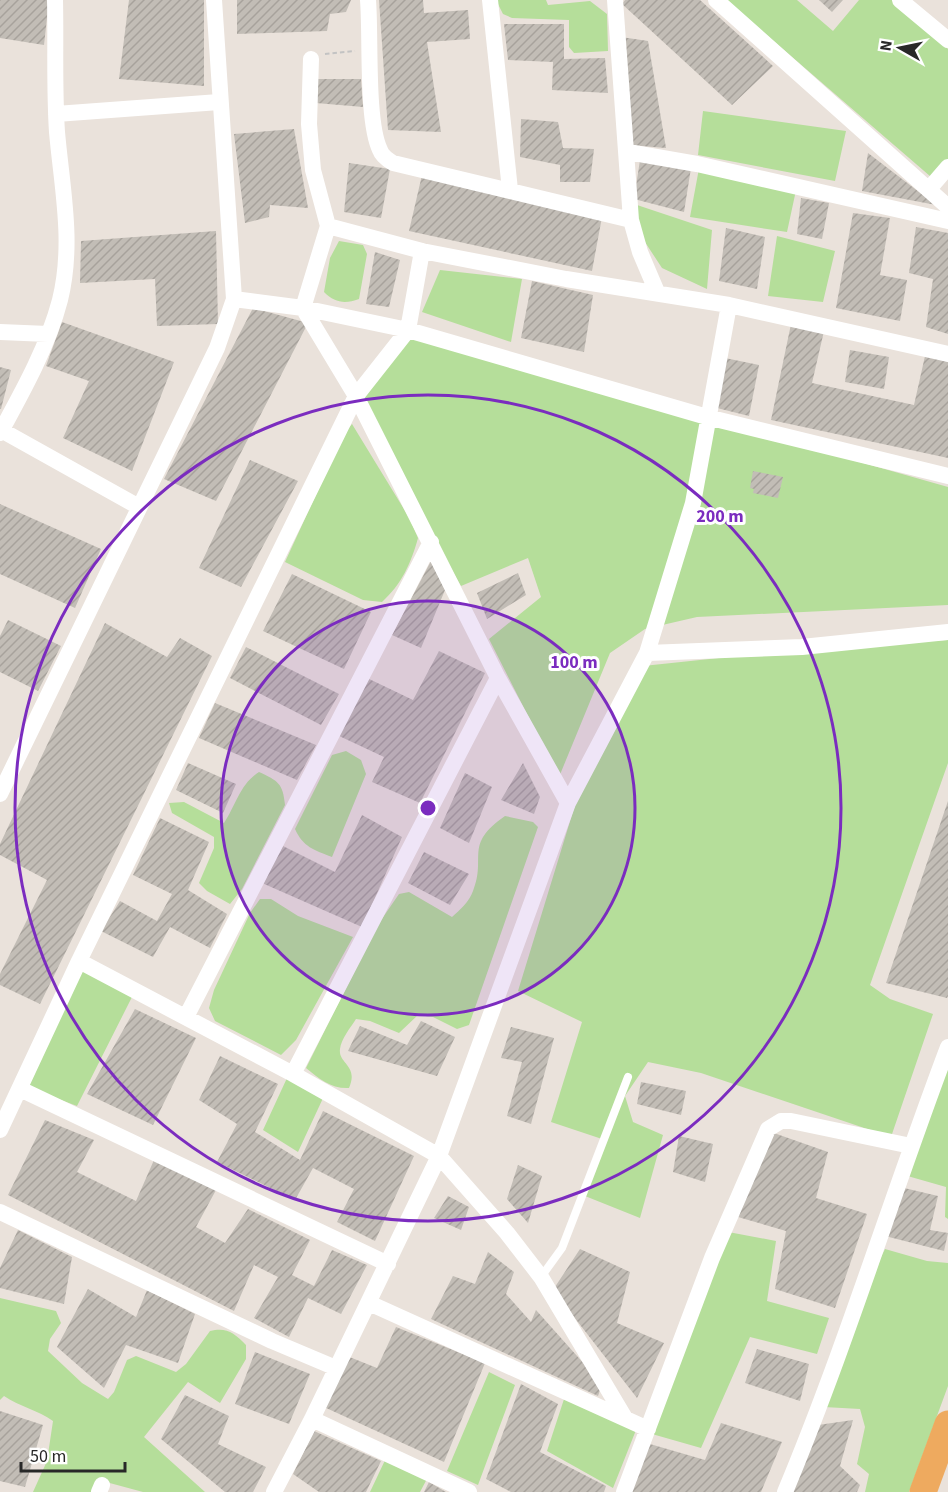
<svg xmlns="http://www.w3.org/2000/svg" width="948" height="1492" font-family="'Source Sans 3',sans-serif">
<defs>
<pattern id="building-hatch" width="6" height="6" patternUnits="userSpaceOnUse" patternTransform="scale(1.5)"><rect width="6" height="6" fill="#c2bdb6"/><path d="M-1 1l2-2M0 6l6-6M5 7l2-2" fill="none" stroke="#a7a29c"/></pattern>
</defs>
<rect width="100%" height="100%" fill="#eae2db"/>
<path fill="#b5de9a" d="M 496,0 L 546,0 L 548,5 L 590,1 L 607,14 L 608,51 L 574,53 L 569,47 L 569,20 L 512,18 L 503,14 Z
M 726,0 L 797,0 L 833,31 L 859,0 L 895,0 L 948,49 L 948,173 L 938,183 Z
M 703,111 L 846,131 L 835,181 L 698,155 Z
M 700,163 L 798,181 L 787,232 L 690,217 Z
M 631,203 L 712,230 L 707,289 L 662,268 L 639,233 Z
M 777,236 L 835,251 L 823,302 L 768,296 Z
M 339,241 L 363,245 L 367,254 L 359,299 C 345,304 335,303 324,292 L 330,258 Z
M 440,270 L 522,279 L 511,342 L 422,312 Z
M 404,333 L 948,487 L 948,605 L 697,617 L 645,629 L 610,653 L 559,777 L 489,639 L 541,597 L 528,558 L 461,586 L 358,404 Z
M 352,424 L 410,519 L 418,538 C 411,563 402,584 382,602 L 363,600 L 285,562 L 344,434 Z
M 948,640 L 948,763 L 870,985 L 890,999 L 933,1014 L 891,1137 L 701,1073 L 648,1062 L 625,1096 L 633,1122 L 663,1135 L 640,1218 L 580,1194 L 602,1139 L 551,1122 L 582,1022 L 518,991 L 579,792 L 643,666 L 815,648 Z
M 346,751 L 361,760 L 366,774 L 332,857 C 314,850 303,847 295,829 L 332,755 Z
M 259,772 C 278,781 283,783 285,805 L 242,889 L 230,904 L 207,891 L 199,883 L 214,848 L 214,837 L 172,813 L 169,803 L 184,802 L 224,823 C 236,805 240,784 259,772 Z
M 505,816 L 533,822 L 538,827 L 469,1025 L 457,1029 L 433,1017 L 418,1015 L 399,1033 L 370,1021 L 356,1019 C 351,1027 341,1039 340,1049 C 338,1064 359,1065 349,1088 C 332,1089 319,1079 306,1068 L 377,926 L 399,894 L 409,892 L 452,917 C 460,910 469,902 473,891 C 487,857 463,845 505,816 Z
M 260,899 L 271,899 L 298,916 L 353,937 L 296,1040 L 281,1055 L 215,1021 L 209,1008 L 214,990 L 250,913 Z
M 81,968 L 133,995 L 77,1106 L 26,1087 Z
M 948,1057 L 948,1219 L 945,1217 L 946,1187 L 904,1175 Z
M 287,1078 L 324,1096 L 298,1152 L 263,1130 Z
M 723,1231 L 776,1241 L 767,1301 L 829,1318 L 817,1354 L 750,1337 L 701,1448 L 652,1434 Z
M 885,1249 L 927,1261 L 948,1263 L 948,1386 L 909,1492 L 865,1492 L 869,1474 L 857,1464 L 865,1427 L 860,1409 L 824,1407 L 869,1281 Z
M 0,1298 L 56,1311 L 61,1323 L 50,1339 L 48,1351 L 82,1383 L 108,1399 L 114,1392 L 127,1360 L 136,1356 L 176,1372 L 186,1364 L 210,1331 C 227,1327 234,1333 246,1345 L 246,1359 L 220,1403 L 188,1382 L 144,1437 L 205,1492 L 143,1492 L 106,1482 L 92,1492 L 33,1492 L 47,1461 L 53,1421 C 38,1410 20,1407 4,1396 L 0,1400 Z
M 489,1372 L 515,1385 L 478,1485 L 447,1471 Z
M 566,1393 L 638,1425 L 613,1488 L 547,1451 Z
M 387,1456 L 428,1477 L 420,1492 L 370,1492 Z"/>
<path fill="url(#building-hatch)" d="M 0,0 L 49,0 L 44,45 L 0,38 Z
M 129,0 L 204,0 L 204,86 L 119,79 Z
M 237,0 L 351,0 L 346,12 L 330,14 L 327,31 L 237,34 Z
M 379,0 L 423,0 L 424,13 L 468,10 L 470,39 L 427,42 L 441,132 L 388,130 Z
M 625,0 L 700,0 L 773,66 L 732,105 L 622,4 Z
M 819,0 L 843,0 L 832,12 Z
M 504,24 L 564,24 L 564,59 L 605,58 L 608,93 L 552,90 L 553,62 L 508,60 Z
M 621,37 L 648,41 L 666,148 L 629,145 Z
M 314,79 L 361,79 L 363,107 L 316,103 Z
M 521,119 L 558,122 L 563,148 L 594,149 L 590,182 L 560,182 L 560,165 L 520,157 Z
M 294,129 L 308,208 L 270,205 L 269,217 L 245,223 L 234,134 Z
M 868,153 L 936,205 L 862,191 Z
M 640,160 L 691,168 L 684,212 L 634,199 Z
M 349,163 L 390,169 L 381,218 L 344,212 Z
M 422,175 L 602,217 L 592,271 L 409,231 Z
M 801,198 L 829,203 L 822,239 L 797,234 Z
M 853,213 L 890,218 L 880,275 L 907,280 L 900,321 L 836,308 Z
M 916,227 L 948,233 L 948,334 L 926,327 L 933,279 L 909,273 Z
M 726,228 L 765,237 L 757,289 L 719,281 Z
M 216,231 L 218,324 L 157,326 L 155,279 L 80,283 L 81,241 Z
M 375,252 L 400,260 L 389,307 L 366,304 Z
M 532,281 L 593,295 L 584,352 L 521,338 Z
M 253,308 L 308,323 L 216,501 L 164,479 Z
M 62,322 L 174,362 L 132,471 L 63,438 L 89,381 L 46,366 Z
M 791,324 L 824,331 L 812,383 L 914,405 L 925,356 L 948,361 L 948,458 L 771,420 Z
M 850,350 L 889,357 L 884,389 L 845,382 Z
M 725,358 L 759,365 L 749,416 L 713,407 Z
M 0,367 L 11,370 L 1,409 L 0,409 Z
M 250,460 L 298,481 L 241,587 L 199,568 Z
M 753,471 L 783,477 L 778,498 L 753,493 L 754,489 L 750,488 Z
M 0,504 L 101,549 L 75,608 L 0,574 Z
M 431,561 L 445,590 L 421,648 L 392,635 Z
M 518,573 L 526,595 L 487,619 L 477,593 Z
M 292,574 L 371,612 L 344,669 L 263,631 Z
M 8,620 L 61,646 L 38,691 L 0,672 L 0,636 Z
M 105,623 L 167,657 L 180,638 L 212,656 L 40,1004 L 0,985 L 0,974 L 47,880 L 0,855 L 0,844 Z
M 246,647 L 339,694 L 321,725 L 230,678 Z
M 439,651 L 485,673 L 420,803 L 372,782 L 384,757 L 337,735 L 365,677 L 413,700 Z
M 215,703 L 316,745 L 297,780 L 199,738 Z
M 188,763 L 236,784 L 223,813 L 176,790 Z
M 523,763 L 540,797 L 534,814 L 501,800 Z
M 465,773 L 492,787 L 469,843 L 440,828 Z
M 948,801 L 948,996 L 947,998 L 886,983 Z
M 362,815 L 402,837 L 362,927 L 262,883 L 283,846 L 335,872 Z
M 160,818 L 209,842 L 188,890 L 227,914 L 210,948 L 170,927 L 153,957 L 101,931 L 120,901 L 157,921 L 172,894 L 133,875 Z
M 424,852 L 469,874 L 450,905 L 408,883 Z
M 135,1009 L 196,1038 L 153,1125 L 87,1094 Z
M 421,1021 L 455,1037 L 437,1076 L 348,1051 L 360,1026 L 407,1045 Z
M 511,1027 L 554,1038 L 531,1124 L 507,1116 L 522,1062 L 501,1058 Z
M 220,1056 L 278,1084 L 255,1132 L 300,1160 L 323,1111 L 414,1156 L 375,1241 L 337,1222 L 354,1189 L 313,1168 L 295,1200 L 217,1162 L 237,1124 L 199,1100 Z
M 641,1082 L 686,1091 L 681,1115 L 637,1104 Z
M 45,1120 L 94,1140 L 77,1172 L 136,1201 L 154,1160 L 216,1190 L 196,1227 L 225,1243 L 248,1209 L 310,1240 L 292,1275 L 314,1286 L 332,1250 L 367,1265 L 341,1314 L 308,1298 L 289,1337 L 254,1318 L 278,1277 L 254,1265 L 234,1311 L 8,1195 Z
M 771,1132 L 828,1152 L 816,1198 L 867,1214 L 835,1308 L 775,1289 L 786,1231 L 738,1217 Z
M 679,1136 L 713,1144 L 705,1182 L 673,1172 Z
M 518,1165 L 542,1176 L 528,1223 L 507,1199 Z
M 900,1187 L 938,1196 L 930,1230 L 948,1233 L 944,1251 L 885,1236 Z
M 448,1196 L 469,1207 L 461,1230 L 434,1218 Z
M 18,1230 L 72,1257 L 64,1304 L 0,1288 L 0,1268 Z
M 580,1249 L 630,1272 L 617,1323 L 664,1343 L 637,1398 L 553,1290 Z
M 488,1252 L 514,1272 L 506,1294 L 531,1322 L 536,1310 L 602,1384 L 598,1396 L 431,1319 L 453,1276 L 475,1284 Z
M 88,1289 L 136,1317 L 147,1290 L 195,1314 L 178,1363 L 126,1345 L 104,1388 L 57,1347 Z
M 396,1327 L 485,1363 L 444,1462 L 324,1407 L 347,1356 L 377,1368 Z
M 757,1349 L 809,1364 L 800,1401 L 745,1383 Z
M 255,1352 L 310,1374 L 289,1424 L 235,1404 Z
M 521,1384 L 558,1404 L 540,1452 L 606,1486 L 604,1492 L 511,1492 L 486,1479 Z
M 185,1395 L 229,1416 L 218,1444 L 266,1467 L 253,1492 L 225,1492 L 161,1439 Z
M 0,1411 L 43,1425 L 25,1487 L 0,1481 Z
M 853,1420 L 840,1466 L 860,1485 L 857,1492 L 790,1492 L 818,1425 Z
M 721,1423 L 782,1442 L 761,1492 L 629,1492 L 650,1444 L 705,1460 Z
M 314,1431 L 381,1461 L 366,1492 L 319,1492 L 293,1474 Z
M 429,1482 L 446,1492 L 424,1492 Z"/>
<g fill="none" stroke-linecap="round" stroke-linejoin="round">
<path stroke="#c3c3c3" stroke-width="2" stroke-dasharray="4.5 3" stroke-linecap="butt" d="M 325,54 L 355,51"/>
<path stroke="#fff" stroke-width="8" d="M 541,1277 L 562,1248 L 628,1077"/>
<path stroke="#fff" stroke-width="16" d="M 368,0 C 371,36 366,121 380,150 C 382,156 388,160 393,163 L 631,220
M 490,0 L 510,190
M 615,0 L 631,220 L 640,252 L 657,292
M 716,0 L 948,207
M 900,0 L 948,40
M 311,59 L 309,124 L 313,170 L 328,226 L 422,251 L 566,279 L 729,305 L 948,354
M 56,114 L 219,102
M 628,152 L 697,164 L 948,221
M 929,189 L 948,167
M 328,226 L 303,308 L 356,396 L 498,678 L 568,803
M 234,299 L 303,308 L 408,330 L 707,417 L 948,476
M 0,332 L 48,334
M 1,430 L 139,507
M 0,433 C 23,391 48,346 60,300 C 74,243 62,189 57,132 C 54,88 56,44 55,0
M 647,653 L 802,647 L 948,632
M 0,794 L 217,348 L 234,299 L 214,0
M 186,1017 L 431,542
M 293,1074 L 498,678
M 20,1089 L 388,1264
M 0,1130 L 79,961
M 0,1212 L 272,1341 L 336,1368
M 369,1303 L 648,1429
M 625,1418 L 541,1277 L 507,1233 L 439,1156 L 568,803 L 647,653 L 693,503 L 729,305
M 312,1419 L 469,1492
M 99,1492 L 102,1485
M 274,1492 L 312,1419 L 439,1156 L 293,1074 L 79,961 L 356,396 L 408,330 L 422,251
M 624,1492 L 712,1258 L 768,1129 L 781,1121 L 791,1121 L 911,1146
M 785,1492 C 846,1346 892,1195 948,1047"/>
<path stroke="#eeaa5f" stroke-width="27" d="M 923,1492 L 948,1424"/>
</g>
<circle cx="428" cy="808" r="207" fill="#7b2cbf" fill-opacity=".12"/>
<g fill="none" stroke="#7b2cbf" stroke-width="3">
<circle cx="428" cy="808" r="207"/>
<circle cx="428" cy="808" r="413"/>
</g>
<circle cx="428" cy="808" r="9" fill="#7b2cbf" stroke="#fff" stroke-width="3"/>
<g font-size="18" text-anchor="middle" font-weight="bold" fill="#7b2cbf" stroke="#fff" stroke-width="6" stroke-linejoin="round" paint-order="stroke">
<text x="720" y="522">200 m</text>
<text x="574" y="668">100 m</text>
</g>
<g transform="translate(900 48) rotate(279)" stroke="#ffffff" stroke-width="4.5" paint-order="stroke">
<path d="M0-4.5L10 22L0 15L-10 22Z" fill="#282828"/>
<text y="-9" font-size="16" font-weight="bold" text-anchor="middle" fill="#282828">N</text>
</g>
<path d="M21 1462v9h104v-9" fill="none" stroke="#282828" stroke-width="3"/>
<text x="30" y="1462" font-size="18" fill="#282828" stroke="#ffffff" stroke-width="4.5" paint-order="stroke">50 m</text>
</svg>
